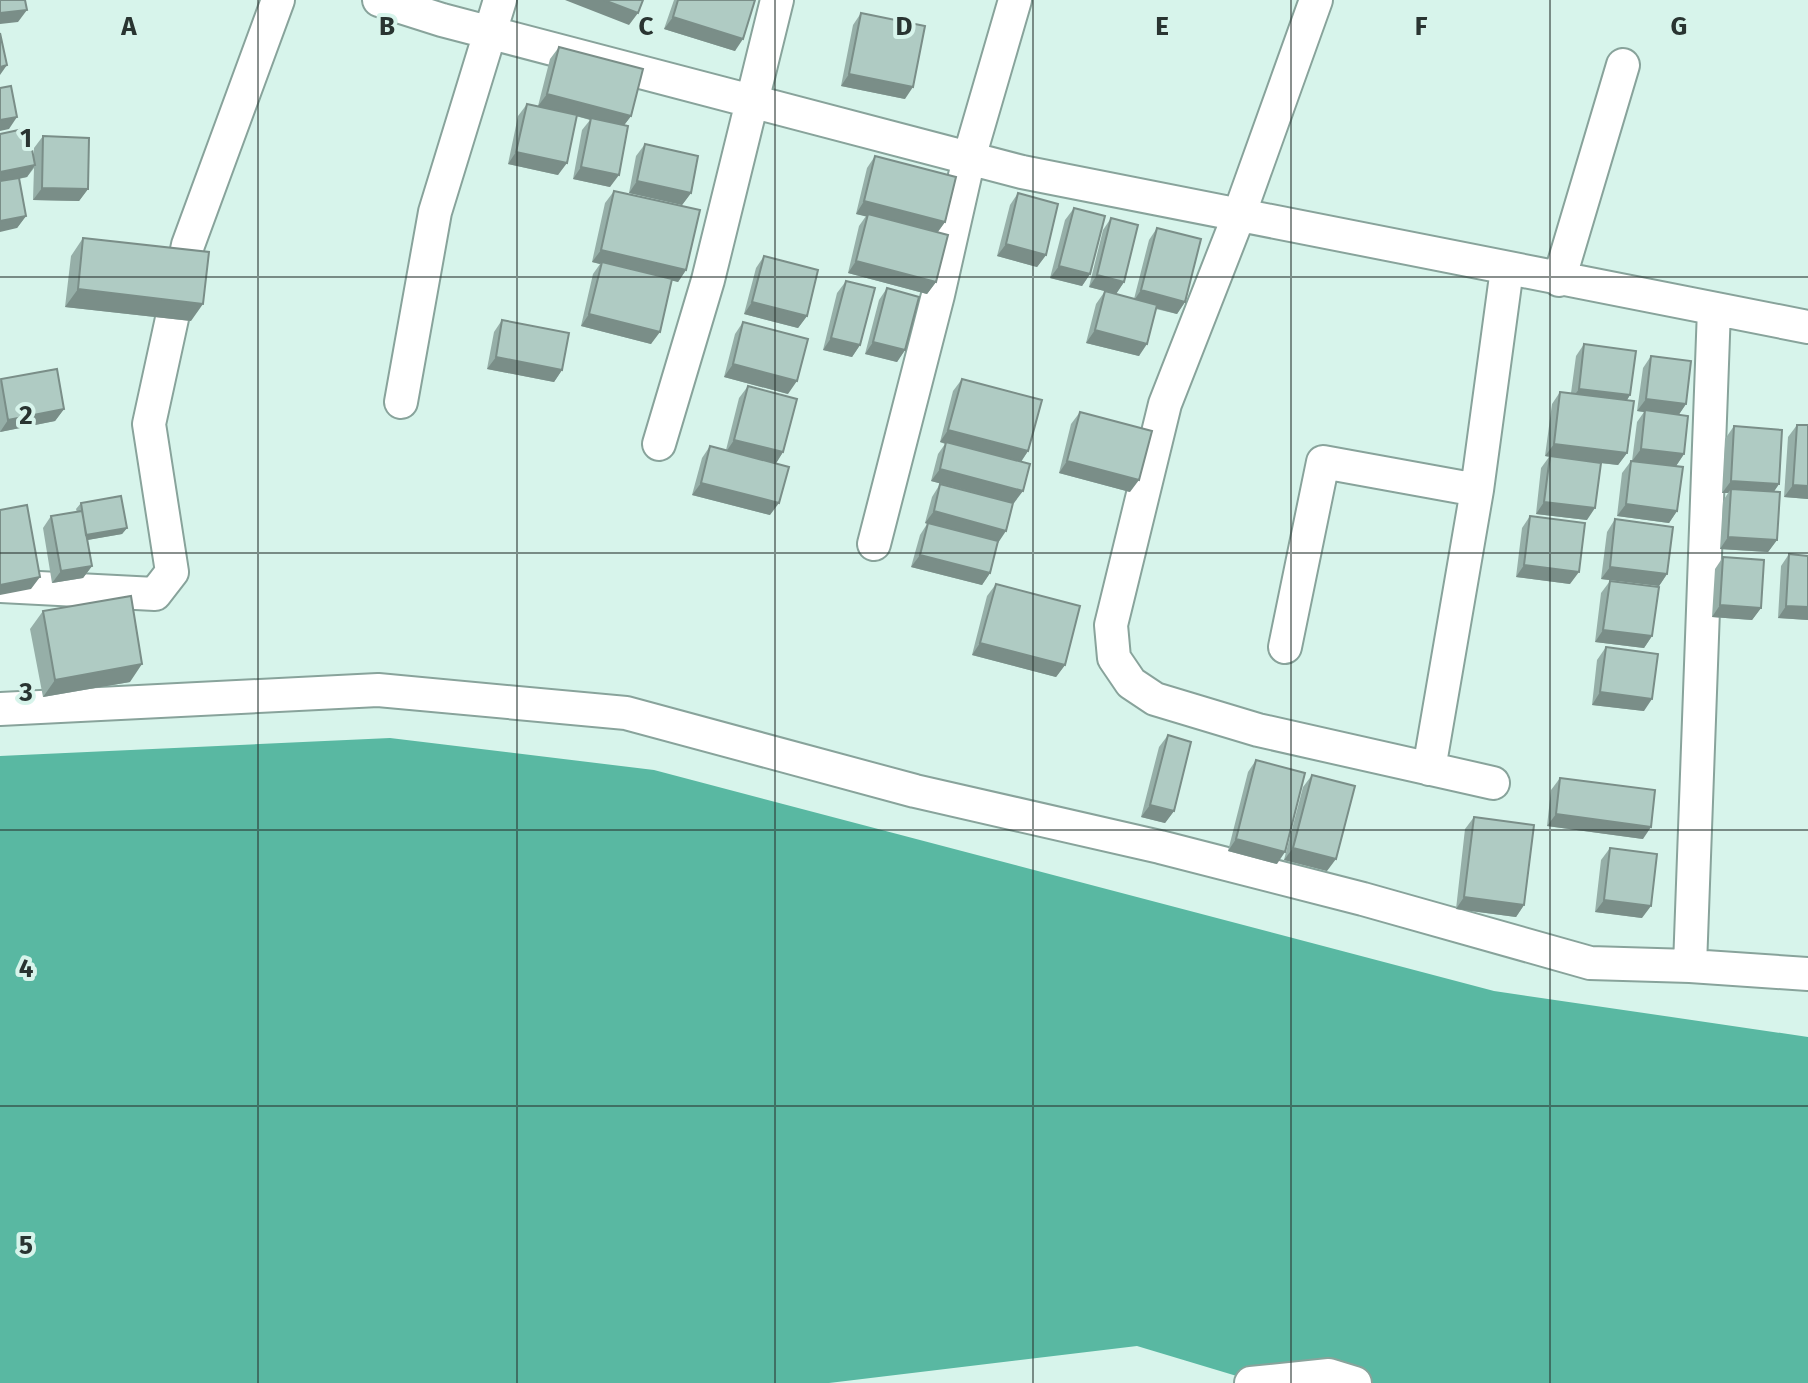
<svg xmlns="http://www.w3.org/2000/svg" width="1808" height="1383" font-family="'Fira Sans',sans-serif">
<rect width="100%" height="100%" fill="#d7f4eb"/>
<path fill="#59b8a2" d="M 390,738 L 654,770 L 1494,991 L 1808,1037 L 1808,1383 L 1260,1383 L 1137,1346 L 829,1383 L 0,1383 L 0,756 Z"/>
<g fill="none" stroke-linecap="round" stroke-linejoin="round">
<g stroke="#88a39b" stroke-width="36">
<path id="street" d="M 379,0 L 442,20 L 1022,172 L 1808,327
M 1316,0 L 1239,215 L 1165,404 L 1111,625 L 1114,658 L 1131,683 L 1155,699 L 1258,730 L 1493,783
M 1559,280 L 1623,65
M 401,402 L 435,212 L 500,0
M 659,444 L 708,280 L 777,0
M 874,544 L 938,295 L 969,158 L 1015,0
M 0,586 L 155,594 L 172,572 L 149,424 L 188,245 L 278,0
M 1285,647 L 1323,462 L 1477,490
M 0,709 L 378,690 L 626,713 L 915,791 L 1160,847 L 1363,899 L 1590,963 L 1690,966 L 1808,974
M 1429,769 L 1477,490 L 1507,269
M 1690,966 L 1714,309
M 1251,1383 L 1329,1375 L 1355,1383"/>
</g>
<use href="#street" stroke="#fff" stroke-width="32"/>
</g>
<path fill="#96afa8" d="M 674,0 L 755,0 L 735,51 L 664,29 Z
M 861,13 L 905,99 L 841,86 L 853,25 Z
M 559,47 L 631,116 L 624,125 L 610,187 L 573,179 L 582,130 L 590,120 L 576,116 L 558,175 L 508,164 L 518,116 L 527,104 L 538,106 L 550,59 Z
M 0,134 L 34,158 L 34,148 L 43,136 L 88,189 L 79,201 L 33,200 L 34,168 L 27,177 L 19,179 L 26,216 L 17,228 Z
M 645,144 L 691,193 L 682,205 L 629,193 L 636,156 Z
M 875,156 L 945,222 L 938,232 L 936,282 L 927,294 L 848,273 L 859,226 L 866,216 L 856,214 L 867,168 Z
M 614,191 L 686,270 L 678,282 L 672,280 L 651,344 L 581,326 L 593,274 L 600,264 L 592,262 L 605,203 Z
M 1018,193 L 1046,255 L 1037,267 L 997,256 L 1010,205 Z
M 1074,208 L 1090,274 L 1082,286 L 1050,278 L 1065,220 Z
M 1111,218 L 1124,282 L 1116,294 L 1089,287 L 1103,230 Z
M 1157,228 L 1185,302 L 1177,314 L 1156,309 L 1139,356 L 1086,343 L 1096,304 L 1105,291 L 1134,299 L 1149,240 Z
M 83,238 L 191,321 L 65,307 L 71,256 Z
M 764,256 L 807,316 L 798,328 L 744,314 L 756,268 Z
M 846,281 L 860,345 L 852,357 L 823,350 L 837,293 Z
M 887,288 L 905,350 L 897,362 L 865,354 L 879,300 Z
M 502,320 L 562,370 L 554,382 L 487,369 L 494,332 Z
M 743,322 L 788,394 L 724,377 L 735,334 Z
M 1584,344 L 1630,395 L 1627,400 L 1627,453 L 1618,465 L 1581,461 L 1587,520 L 1536,514 L 1541,468 L 1549,457 L 1545,456 L 1552,404 L 1560,392 L 1571,393 L 1576,356 Z
M 1651,356 L 1686,404 L 1679,414 L 1684,454 L 1676,466 L 1632,461 L 1637,422 L 1644,412 L 1637,411 L 1643,368 Z
M 1,379 L 64,409 L 55,421 L 0,432 L 0,381 Z
M 962,379 L 1028,451 L 1021,462 L 1014,503 L 931,481 L 938,454 L 945,444 L 940,442 L 953,391 Z
M 748,386 L 783,452 L 776,463 L 770,515 L 692,495 L 702,458 L 710,446 L 726,450 L 739,398 Z
M 1080,412 L 1130,492 L 1059,473 L 1071,424 Z
M 1797,425 L 1808,499 L 1784,497 L 1788,437 Z
M 1734,426 L 1779,484 L 1774,491 L 1777,540 L 1768,552 L 1720,549 L 1723,501 L 1728,493 L 1722,493 L 1725,439 Z
M 1631,461 L 1677,511 L 1669,523 L 1617,516 L 1622,473 Z
M 940,484 L 998,542 L 990,573 L 982,585 L 911,567 L 920,535 L 927,524 L 925,523 L 932,497 Z
M 81,503 L 127,528 L 122,534 L 87,540 L 92,566 L 83,578 L 52,583 L 43,528 L 51,516 L 77,512 L 76,509 Z
M 1530,516 L 1570,584 L 1516,577 L 1522,528 Z
M 1615,519 L 1667,574 L 1659,586 L 1601,579 L 1607,532 Z
M 1789,554 L 1808,620 L 1778,618 L 1781,566 Z
M 1723,557 L 1761,608 L 1752,620 L 1712,617 L 1715,569 Z
M 1610,581 L 1652,636 L 1644,648 L 1595,642 L 1601,593 Z
M 996,584 L 1065,665 L 1056,677 L 972,655 L 987,596 Z
M 43,611 L 130,682 L 43,697 L 30,629 Z
M 1606,647 L 1644,711 L 1592,705 L 1597,660 Z
M 1168,735 L 1174,811 L 1165,823 L 1141,817 L 1159,747 Z
M 1256,760 L 1277,864 L 1228,851 L 1248,772 Z
M 1312,775 L 1327,871 L 1284,860 L 1303,787 Z
M 1560,778 L 1643,839 L 1547,826 L 1551,790 Z
M 1474,817 L 1524,905 L 1516,917 L 1456,909 L 1465,829 Z
M 1610,848 L 1642,918 L 1595,912 L 1601,860 Z"/>
<path fill="#7a8e88" d="M 565,0 L 604,0 L 638,13 L 629,25 Z
M 27,10 L 18,22 L 0,24 L 0,13 Z
M 673,17 L 743,39 L 735,51 L 664,29 Z
M 7,65 L 0,75 L 0,67 Z
M 849,74 L 913,87 L 905,99 L 841,86 Z
M 547,94 L 631,116 L 622,128 L 538,106 Z
M 17,117 L 9,129 L 0,131 L 0,120 Z
M 516,152 L 567,163 L 558,175 L 508,164 Z
M 35,165 L 27,177 L 0,182 L 0,172 Z
M 581,167 L 619,175 L 610,187 L 573,179 Z
M 637,181 L 691,193 L 682,205 L 629,193 Z
M 42,188 L 88,189 L 79,201 L 33,200 Z
M 864,201 L 945,222 L 936,234 L 856,214 Z
M 26,216 L 17,228 L 0,232 L 0,221 Z
M 1006,244 L 1046,255 L 1037,267 L 997,256 Z
M 601,250 L 686,270 L 678,282 L 601,264 L 602,262 L 600,264 L 592,262 Z
M 856,261 L 936,282 L 927,294 L 848,273 Z
M 1059,266 L 1090,274 L 1082,286 L 1050,278 Z
M 1097,275 L 1124,282 L 1116,294 L 1089,287 Z
M 78,289 L 203,304 L 191,321 L 65,307 Z
M 1141,290 L 1185,302 L 1177,314 L 1133,302 Z
M 752,302 L 807,316 L 798,328 L 744,314 Z
M 589,314 L 660,332 L 651,344 L 581,326 Z
M 1095,330 L 1147,344 L 1139,356 L 1086,343 Z
M 831,338 L 860,345 L 852,357 L 823,350 Z
M 873,342 L 905,350 L 897,362 L 865,354 Z
M 496,357 L 562,370 L 554,382 L 487,369 Z
M 733,364 L 797,381 L 788,394 L 724,377 Z
M 1579,389 L 1630,395 L 1622,408 L 1570,401 Z
M 1646,399 L 1686,404 L 1678,416 L 1645,410 L 1644,412 L 1637,411 Z
M 64,409 L 55,421 L 0,432 L 8,420 Z
M 948,430 L 1028,451 L 1020,463 L 940,442 Z
M 734,440 L 783,452 L 775,465 L 726,452 Z
M 1554,444 L 1627,453 L 1618,465 L 1545,456 Z
M 1641,449 L 1684,454 L 1676,466 L 1632,461 Z
M 1067,461 L 1139,480 L 1130,492 L 1059,473 Z
M 940,469 L 1023,491 L 1014,503 L 931,481 Z
M 1731,481 L 1779,484 L 1771,496 L 1731,489 L 1728,493 L 1722,493 Z
M 701,483 L 779,503 L 770,515 L 692,495 Z
M 1793,485 L 1808,486 L 1808,499 L 1784,497 Z
M 1544,502 L 1595,508 L 1587,520 L 1536,514 Z
M 1626,504 L 1677,511 L 1669,523 L 1617,516 Z
M 934,511 L 1006,531 L 998,543 L 925,523 Z
M 127,528 L 122,534 L 82,541 L 86,535 Z
M 1728,537 L 1777,540 L 1768,552 L 1720,549 Z
M 920,555 L 990,573 L 982,585 L 911,567 Z
M 1524,565 L 1579,572 L 1570,584 L 1516,577 Z
M 92,566 L 83,578 L 52,583 L 61,571 Z
M 1610,567 L 1667,574 L 1659,586 L 1601,579 Z
M 40,577 L 31,589 L 0,595 L 0,585 Z
M 1720,605 L 1761,608 L 1752,620 L 1712,617 Z
M 1786,606 L 1808,607 L 1808,620 L 1778,618 Z
M 1603,630 L 1652,636 L 1644,648 L 1595,642 Z
M 980,643 L 1065,665 L 1056,677 L 972,655 Z
M 142,664 L 130,682 L 43,697 L 55,680 Z
M 1600,692 L 1652,699 L 1644,711 L 1592,705 Z
M 1150,805 L 1174,811 L 1165,823 L 1141,817 Z
M 1556,814 L 1651,827 L 1643,839 L 1547,826 Z
M 1236,839 L 1285,852 L 1277,864 L 1228,851 Z
M 1293,848 L 1336,859 L 1327,871 L 1284,860 Z
M 1464,897 L 1524,905 L 1516,917 L 1456,909 Z
M 1604,900 L 1651,906 L 1642,918 L 1595,912 Z"/>
<path fill="#afcbc3" stroke="#7a8e88" stroke-width="2" d="M 0,0 L 25,0 L 27,10 L 0,13 Z
M 604,0 L 643,0 L 638,13 Z
M 678,0 L 755,0 L 743,39 L 673,17 Z
M 861,13 L 925,26 L 913,87 L 849,74 Z
M 0,33 L 7,65 L 0,67 Z
M 559,47 L 643,69 L 631,116 L 547,94 Z
M 11,86 L 17,117 L 0,120 L 0,88 Z
M 527,104 L 577,115 L 567,163 L 516,152 Z
M 591,118 L 628,126 L 619,175 L 581,167 Z
M 28,128 L 35,165 L 0,172 L 0,134 Z
M 43,136 L 89,138 L 88,189 L 42,188 Z
M 645,144 L 698,156 L 691,193 L 637,181 Z
M 875,156 L 956,177 L 945,222 L 864,201 Z
M 19,178 L 26,216 L 0,221 L 0,181 Z
M 614,191 L 700,210 L 686,270 L 601,250 Z
M 1018,193 L 1058,204 L 1046,255 L 1006,244 Z
M 1074,208 L 1105,216 L 1090,274 L 1059,266 Z
M 868,214 L 948,235 L 936,282 L 856,261 Z
M 1111,218 L 1138,225 L 1124,282 L 1097,275 Z
M 1157,228 L 1201,239 L 1185,302 L 1141,290 Z
M 83,238 L 209,252 L 203,304 L 78,289 Z
M 764,256 L 818,270 L 807,316 L 752,302 Z
M 602,262 L 672,279 L 660,332 L 589,314 Z
M 846,281 L 875,288 L 860,345 L 831,338 Z
M 887,288 L 919,297 L 905,350 L 873,342 Z
M 1105,291 L 1157,305 L 1147,344 L 1095,330 Z
M 502,320 L 569,333 L 562,370 L 496,357 Z
M 743,322 L 808,339 L 797,381 L 733,364 Z
M 1584,344 L 1636,351 L 1630,395 L 1579,389 Z
M 1651,356 L 1691,361 L 1686,404 L 1646,399 Z
M 57,369 L 64,409 L 8,420 L 1,379 Z
M 962,379 L 1042,400 L 1028,451 L 948,430 Z
M 748,386 L 797,399 L 783,452 L 734,440 Z
M 1560,392 L 1634,401 L 1627,453 L 1554,444 Z
M 1645,410 L 1688,416 L 1684,454 L 1641,449 Z
M 1080,412 L 1152,431 L 1139,480 L 1067,461 Z
M 1797,425 L 1808,425 L 1808,486 L 1793,485 Z
M 1734,426 L 1782,430 L 1779,484 L 1731,481 Z
M 946,442 L 1030,464 L 1023,491 L 940,469 Z
M 710,446 L 789,467 L 779,503 L 701,483 Z
M 1550,456 L 1601,463 L 1595,508 L 1544,502 Z
M 1631,461 L 1683,467 L 1677,511 L 1626,504 Z
M 940,484 L 1013,503 L 1006,531 L 934,511 Z
M 1731,489 L 1780,492 L 1777,540 L 1728,537 Z
M 121,496 L 127,528 L 86,535 L 81,503 Z
M 27,505 L 40,577 L 0,585 L 0,510 Z
M 82,511 L 92,566 L 61,571 L 51,516 Z
M 1530,516 L 1585,523 L 1579,572 L 1524,565 Z
M 1615,519 L 1673,527 L 1667,574 L 1610,567 Z
M 928,523 L 998,541 L 990,573 L 920,555 Z
M 1789,554 L 1808,556 L 1808,607 L 1786,606 Z
M 1723,557 L 1764,560 L 1761,608 L 1720,605 Z
M 1610,581 L 1659,587 L 1652,636 L 1603,630 Z
M 996,584 L 1080,606 L 1065,665 L 980,643 Z
M 131,596 L 142,664 L 55,680 L 43,611 Z
M 1606,647 L 1658,654 L 1652,699 L 1600,692 Z
M 1168,735 L 1191,742 L 1174,811 L 1150,805 Z
M 1256,760 L 1305,773 L 1285,852 L 1236,839 Z
M 1312,775 L 1355,786 L 1336,859 L 1293,848 Z
M 1560,778 L 1655,790 L 1651,827 L 1556,814 Z
M 1474,817 L 1534,825 L 1524,905 L 1464,897 Z
M 1610,848 L 1657,854 L 1651,906 L 1604,900 Z"/>
<path fill="none" stroke="#293431" stroke-width="2" stroke-opacity="0.55" d="M 258,0 L 258,1383M 517,0 L 517,1383M 775,0 L 775,1383M 1033,0 L 1033,1383M 1291,0 L 1291,1383M 1550,0 L 1550,1383M 0,277 L 1808,277M 0,553 L 1808,553M 0,830 L 1808,830M 0,1106 L 1808,1106"/>
<g font-size="26" text-anchor="middle" font-weight="bold" fill="#293431" stroke="#d7f4eb" stroke-width="8" stroke-linejoin="round" paint-order="stroke">
<text x="129" y="35">A</text>
<text x="387" y="35">B</text>
<text x="646" y="35">C</text>
<text x="904" y="35">D</text>
<text x="1162" y="35">E</text>
<text x="1421" y="35">F</text>
<text x="1679" y="35">G</text>
<text x="26" y="147">1</text>
<text x="26" y="424">2</text>
<text x="26" y="701">3</text>
<text x="26" y="977">4</text>
<text x="26" y="1254">5</text>
</g>
</svg>
